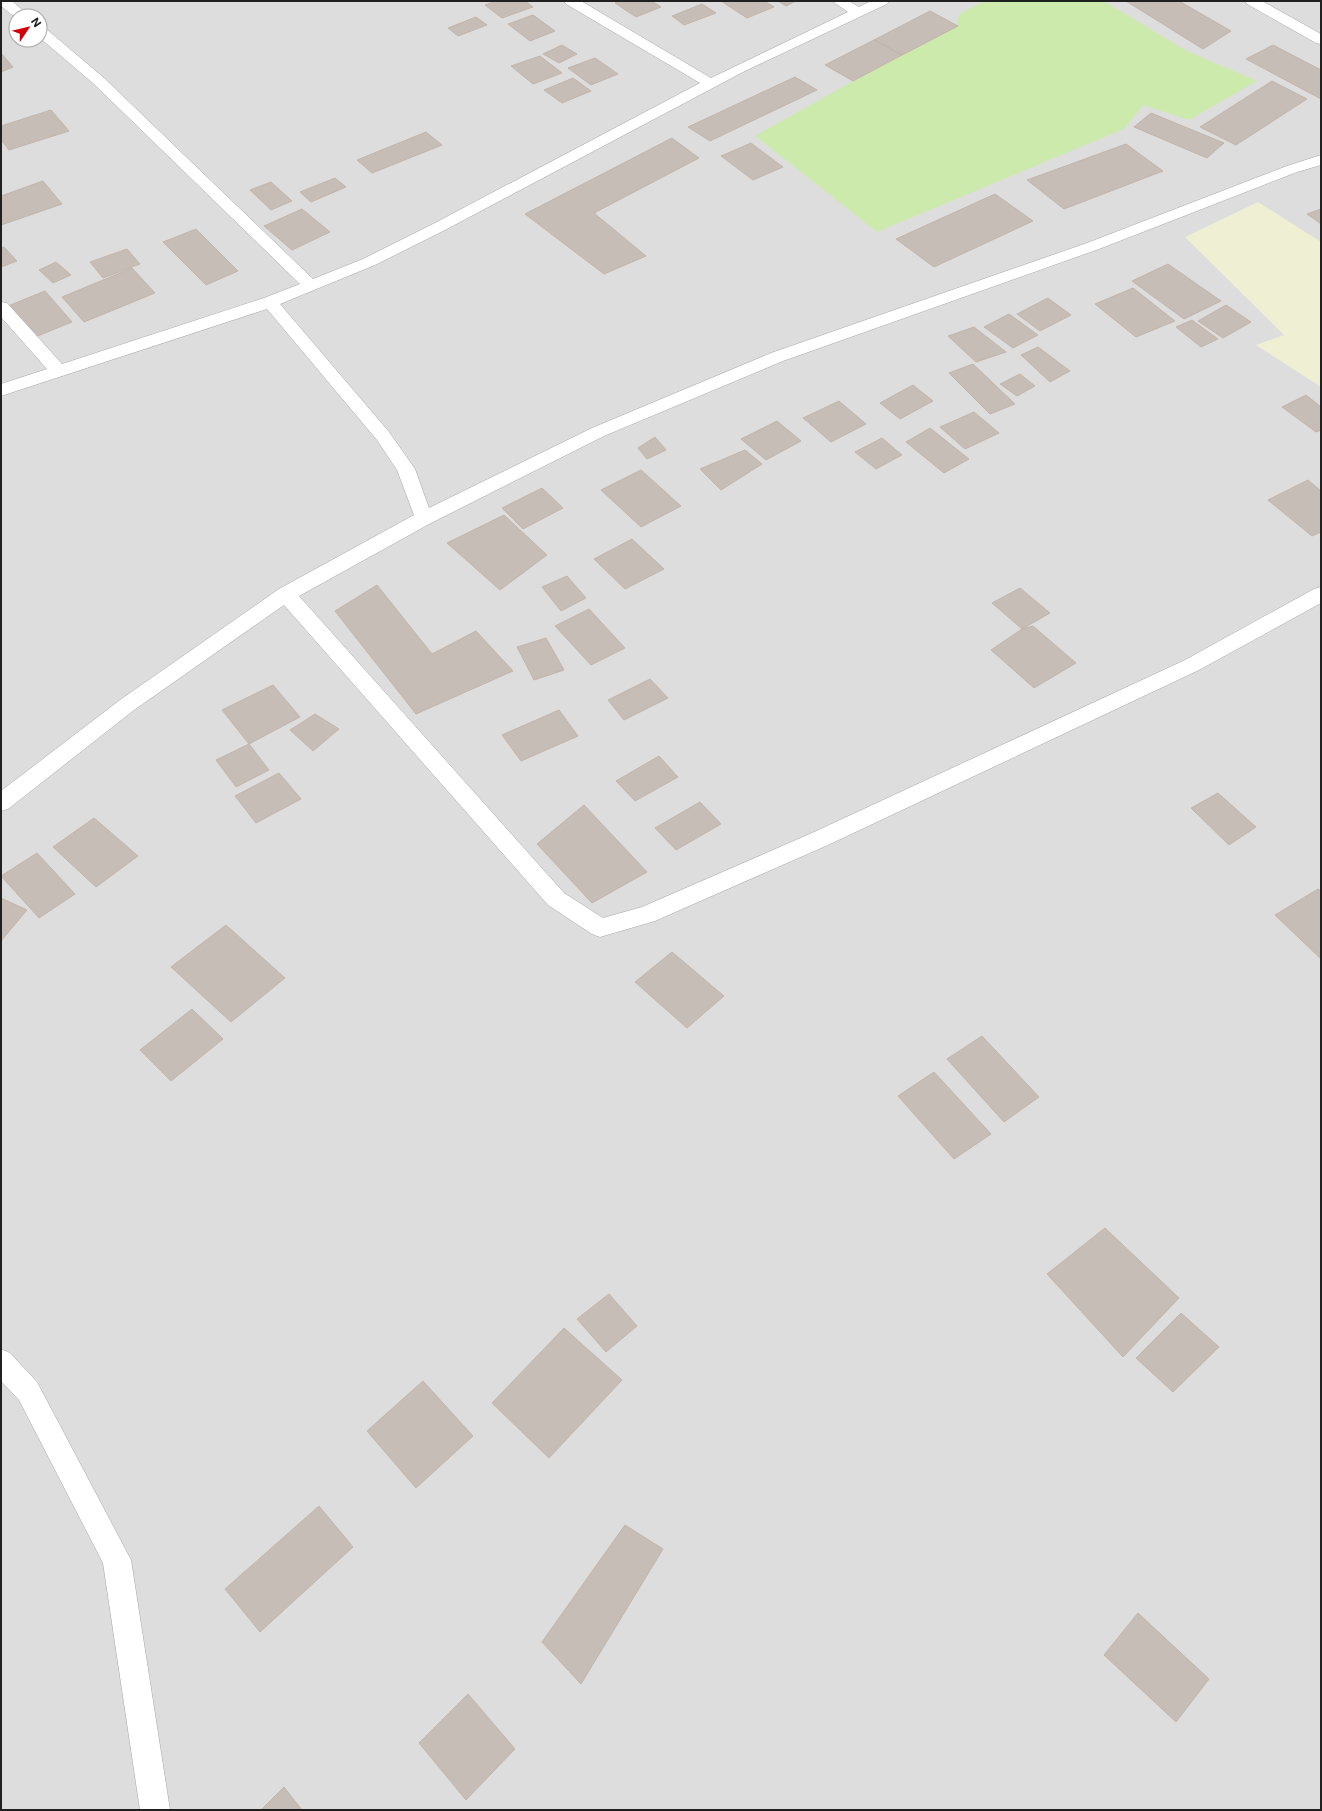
<svg xmlns="http://www.w3.org/2000/svg" width="1322" height="1811" font-family="Inter,sans-serif">
<rect width="100%" height="100%" fill="#f1ede7"/>
<path fill="#dedddd" fill-rule="evenodd" d="M 1,1 L 1321,1 L 1321,1810 L 1,1810 ZM 16,16 L 40,16 L 40,40 L 16,40 Z"/>
<path fill="#eeefd3" d="M 1258,202 L 1321,242 L 1321,387 L 1256,345 L 1284,335 L 1185,237 Z"/>
<path fill="#cdeaad" d="M 985,1 L 1104,1 L 1185,50 L 1257,81 L 1189,120 L 1143,105 L 1124,129 L 877,232 L 755,136 L 853,81 L 957,26 L 959,14 Z"/>
<path fill="#c6bdb6" stroke="#c3b4a9" d="M 496,1 L 525,1 L 533,7 L 502,18 L 485,5 Z
M 620,1 L 652,1 L 661,7 L 636,17 L 615,3 Z
M 721,1 L 764,1 L 774,7 L 747,18 Z
M 778,1 L 796,1 L 786,6 Z
M 1126,1 L 1179,1 L 1231,31 L 1203,49 Z
M 702,4 L 716,13 L 684,25 L 672,16 Z
M 930,11 L 958,26 L 902,55 L 874,40 Z
M 533,15 L 555,31 L 530,41 L 508,24 Z
M 476,17 L 487,25 L 458,36 L 448,28 Z
M 874,40 L 902,55 L 853,81 L 825,65 Z
M 562,45 L 577,54 L 559,63 L 543,54 Z
M 1273,45 L 1321,70 L 1321,99 L 1246,59 Z
M 1,53 L 13,67 L 1,72 Z
M 540,56 L 562,73 L 533,84 L 511,66 Z
M 595,58 L 618,74 L 591,85 L 568,68 Z
M 795,77 L 817,90 L 710,141 L 688,127 Z
M 573,78 L 591,91 L 562,103 L 544,90 Z
M 1272,81 L 1307,99 L 1236,145 L 1200,127 Z
M 51,110 L 69,131 L 9,150 L 1,140 L 1,126 Z
M 1151,113 L 1224,143 L 1207,158 L 1134,127 Z
M 426,132 L 442,145 L 372,173 L 357,160 Z
M 672,138 L 699,158 L 594,213 L 646,256 L 604,274 L 525,214 Z
M 751,143 L 783,167 L 753,180 L 721,156 Z
M 1126,144 L 1163,171 L 1064,209 L 1027,180 Z
M 335,178 L 346,187 L 311,202 L 300,192 Z
M 43,181 L 62,204 L 1,225 L 1,196 Z
M 271,182 L 292,201 L 271,210 L 250,190 Z
M 995,194 L 1033,221 L 934,267 L 896,239 Z
M 302,209 L 330,232 L 292,250 L 264,226 Z
M 1321,209 L 1321,224 L 1307,214 Z
M 196,229 L 238,271 L 206,285 L 163,242 Z
M 4,247 L 17,261 L 1,267 L 1,248 Z
M 127,249 L 140,264 L 103,278 L 90,262 Z
M 56,262 L 71,275 L 53,283 L 39,270 Z
M 1168,264 L 1221,301 L 1184,319 L 1132,281 Z
M 132,268 L 155,293 L 84,322 L 62,297 Z
M 1133,288 L 1175,321 L 1136,337 L 1095,304 Z
M 45,291 L 72,322 L 35,337 L 8,306 Z
M 1048,298 L 1071,315 L 1040,331 L 1017,314 Z
M 1226,305 L 1251,322 L 1223,338 L 1198,321 Z
M 1009,314 L 1038,335 L 1013,348 L 984,327 Z
M 1192,320 L 1218,339 L 1201,347 L 1176,327 Z
M 974,327 L 1006,352 L 976,362 L 948,336 Z
M 1038,347 L 1070,371 L 1050,382 L 1021,355 Z
M 973,364 L 1015,404 L 990,414 L 949,373 Z
M 1020,374 L 1035,386 L 1017,396 L 1000,384 Z
M 913,385 L 933,401 L 900,419 L 880,403 Z
M 1306,395 L 1321,407 L 1321,430 L 1316,432 L 1282,407 Z
M 839,401 L 866,424 L 831,442 L 803,418 Z
M 974,412 L 999,433 L 965,449 L 940,427 Z
M 777,421 L 801,441 L 766,460 L 741,439 Z
M 930,428 L 969,459 L 944,473 L 906,442 Z
M 655,437 L 666,450 L 647,459 L 638,448 Z
M 882,438 L 902,455 L 876,469 L 855,452 Z
M 745,450 L 762,464 L 721,490 L 700,469 Z
M 641,470 L 681,506 L 641,527 L 601,490 Z
M 1308,480 L 1321,491 L 1321,532 L 1312,536 L 1268,500 Z
M 542,488 L 563,508 L 523,529 L 502,508 Z
M 504,515 L 547,555 L 500,590 L 447,543 Z
M 632,539 L 664,569 L 625,589 L 594,559 Z
M 567,576 L 586,598 L 561,611 L 542,587 Z
M 377,585 L 432,654 L 476,631 L 513,671 L 416,714 L 335,611 Z
M 1020,588 L 1050,613 L 1022,629 L 992,603 Z
M 589,609 L 625,648 L 591,665 L 555,626 Z
M 1033,626 L 1076,663 L 1034,688 L 991,650 L 1022,629 Z
M 546,638 L 564,670 L 534,680 L 517,647 Z
M 650,679 L 668,698 L 624,720 L 608,700 Z
M 273,685 L 300,717 L 249,744 L 222,710 Z
M 559,710 L 578,736 L 521,761 L 502,735 Z
M 315,714 L 339,729 L 313,751 L 290,730 Z
M 249,744 L 269,770 L 236,787 L 216,760 Z
M 659,756 L 678,777 L 635,801 L 616,781 Z
M 279,773 L 301,799 L 256,823 L 235,796 Z
M 1218,793 L 1256,827 L 1229,845 L 1191,808 Z
M 700,802 L 721,824 L 676,850 L 655,828 Z
M 584,805 L 647,872 L 592,903 L 537,844 Z
M 94,818 L 138,856 L 96,887 L 53,847 Z
M 37,853 L 75,894 L 39,918 L 1,876 Z
M 1318,889 L 1321,891 L 1321,959 L 1275,915 Z
M 1,898 L 27,910 L 1,941 Z
M 226,925 L 285,978 L 231,1022 L 171,967 Z
M 672,952 L 724,996 L 687,1028 L 635,982 Z
M 192,1009 L 223,1039 L 171,1081 L 140,1050 Z
M 982,1036 L 1039,1097 L 1004,1122 L 947,1059 Z
M 934,1072 L 991,1134 L 954,1159 L 898,1096 Z
M 1105,1228 L 1179,1298 L 1123,1357 L 1047,1274 Z
M 609,1294 L 637,1326 L 606,1352 L 577,1319 Z
M 1181,1313 L 1219,1347 L 1173,1392 L 1136,1358 Z
M 564,1328 L 622,1380 L 549,1458 L 492,1403 Z
M 423,1381 L 473,1436 L 416,1488 L 367,1431 Z
M 319,1506 L 353,1547 L 260,1632 L 225,1589 Z
M 625,1525 L 663,1549 L 581,1684 L 542,1642 Z
M 1138,1613 L 1209,1679 L 1176,1722 L 1104,1655 Z
M 468,1694 L 515,1749 L 466,1800 L 419,1743 Z
M 284,1787 L 302,1810 L 261,1810 Z"/>
<g fill="none" stroke-linecap="round" stroke-linejoin="round">
<g stroke="#a7a7a7" stroke-width="1">
<path id="minor" d="M 1,1 L 12,1 L 29,16 L 16,16 L 16,18 L 1,6 Z
M 564,1 L 581,1 L 711,78 L 848,12 L 832,1 L 849,1 L 859,7 L 871,1 L 889,1 L 887,4 L 743,72 L 445,230 L 375,265 L 280,304 L 389,432 L 415,469 L 429,508 L 592,428 L 771,353 L 1087,243 L 1287,166 L 1321,155 L 1321,165 L 1297,172 L 1099,249 L 783,361 L 604,436 L 431,523 L 299,596 L 564,893 L 603,918 L 642,907 L 812,833 L 1185,660 L 1314,589 L 1321,587 L 1321,603 L 1199,670 L 828,845 L 655,921 L 600,937 L 592,934 L 548,905 L 284,605 L 134,710 L 8,809 L 1,811 L 1,791 L 120,700 L 279,589 L 414,515 L 397,470 L 377,440 L 267,309 L 1,396 L 1,384 L 47,369 L 1,317 L 1,302 L 7,303 L 62,364 L 264,298 L 300,284 L 94,84 L 40,38 L 40,27 L 45,28 L 104,78 L 313,279 L 363,259 L 433,224 L 700,83 L 566,4 Z
M 1245,1 L 1262,1 L 1321,34 L 1321,44 L 1316,43 L 1247,4 Z
M 1,1349 L 10,1353 L 37,1382 L 131,1560 L 170,1810 L 140,1810 L 103,1563 L 19,1400 L 1,1381 Z"/>
</g>
<use href="#minor" fill="#fff" fill-rule="evenodd"/>
</g>
<rect width="1322" height="1811" fill="none" stroke="#202020" stroke-width="4"/>
<g transform="translate(28 28) rotate(55)"><circle r="19" fill="#ffffff" stroke="#a6a6a6"/>
<path d="M0-3L7 15L0 10L-7 15Z" fill="#d00006"/>
<text y="-6" font-size="11" font-weight="bold" text-anchor="middle" fill="#202020">N</text>
</g>
</svg>
